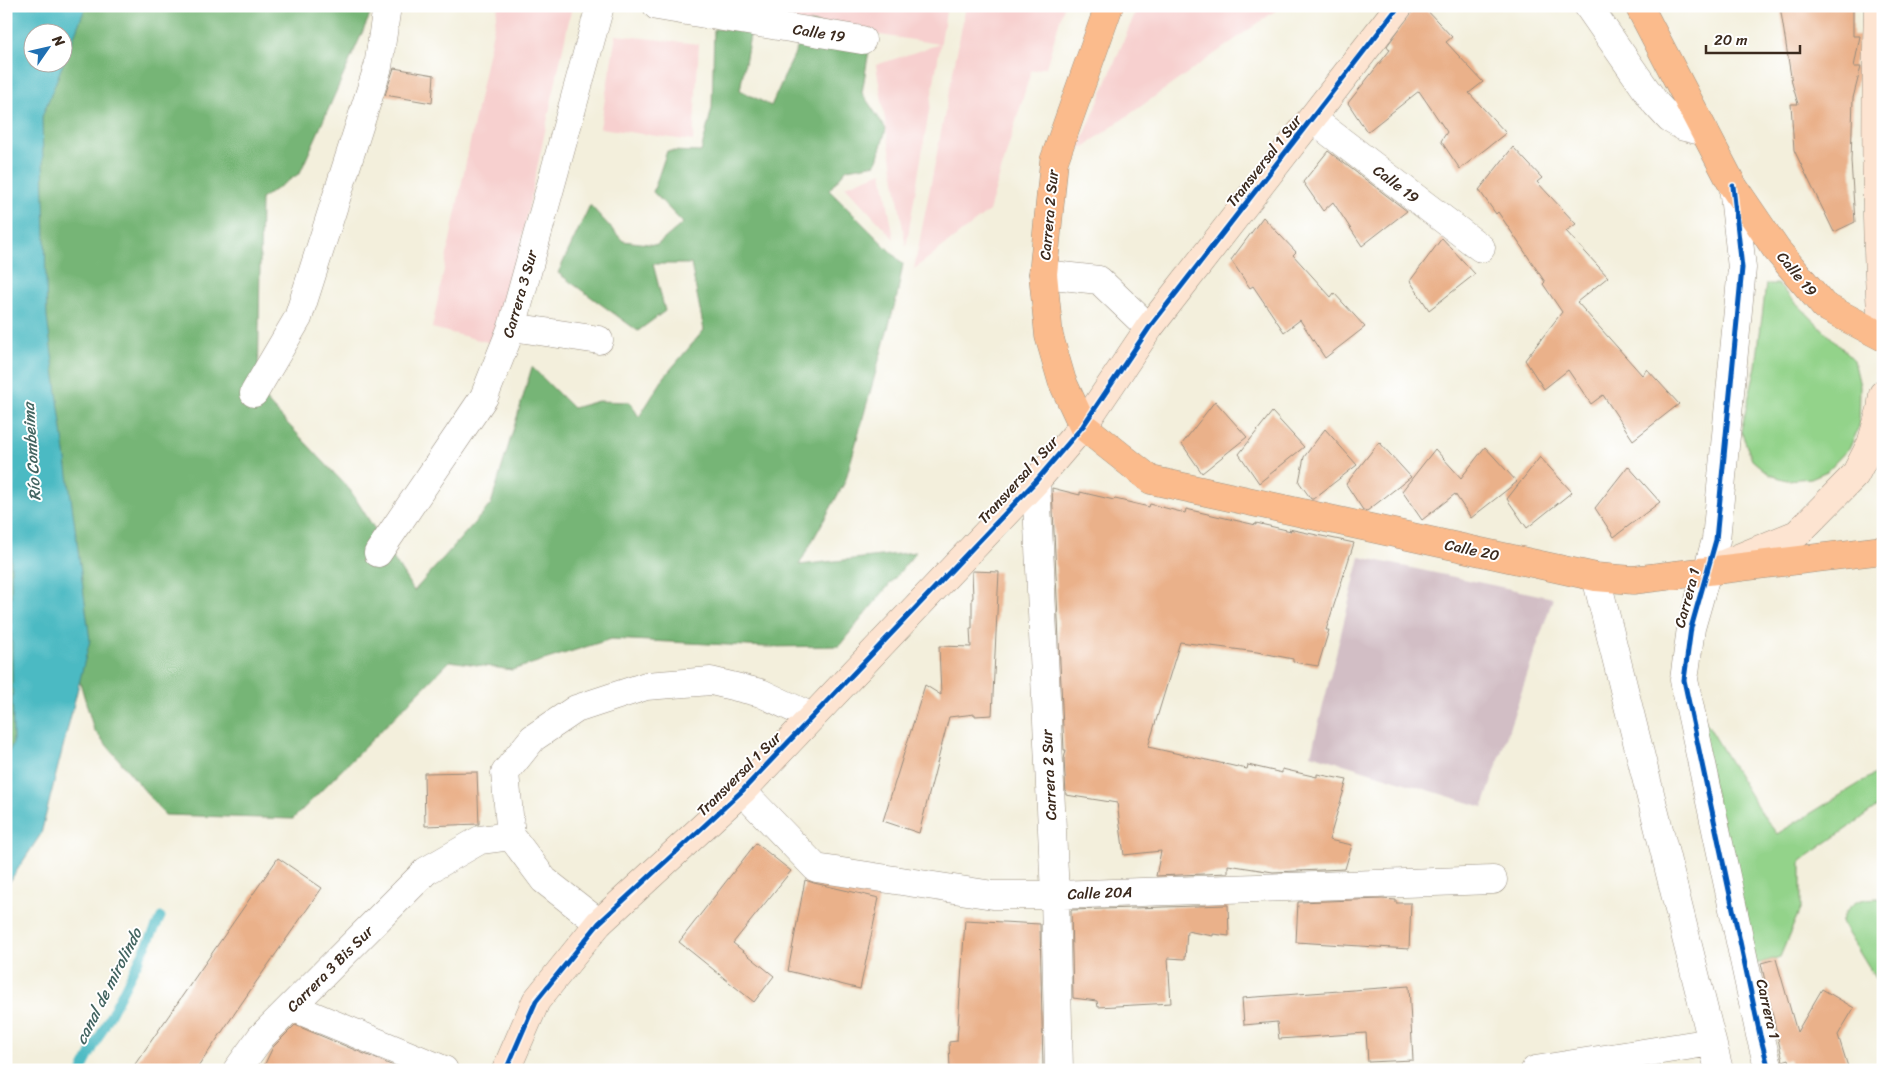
<svg xmlns="http://www.w3.org/2000/svg" width="1889" height="1076" font-family="Sriracha,sans-serif">
<rect width="100%" height="100%" fill="#fff"/>
<filter id="ink" filterUnits="userSpaceOnUse"><feTurbulence type="fractalNoise" baseFrequency=".02" numOctaves="2"/><feDisplacementMap in="SourceGraphic" scale="10" xChannelSelector="R" yChannelSelector="G"/><feConvolveMatrix kernelMatrix="1 2 1 2 8 2 1 2 1" color-interpolation-filters="sRGB"/></filter>
<filter id="wash" filterUnits="userSpaceOnUse"><feTurbulence type="fractalNoise" baseFrequency=".0096" numOctaves="4" result="noise"/><feDisplacementMap in="SourceGraphic" scale="20" xChannelSelector="R" yChannelSelector="G"/><feGaussianBlur stdDeviation="1.12" result="paint"/><feColorMatrix in="noise" values="0 0 0 0 0 0 0 0 0 0 0 0 0 0 0 0 0 1.4 0 .05"/><feComposite in="paint" operator="in"/></filter>
<g filter="url(#wash)">
<rect width="100%" height="100%" fill="#f3efdc"/>
<path fill="#f7d0cf" d="M 498,6 L 572,6 L 499,345 L 432,328 Z
M 715,6 L 947,6 L 906,247 L 876,65 L 940,44 L 714,10 Z
M 966,6 L 1064,6 L 1046,67 L 1031,71 L 989,211 L 914,269 Z
M 1138,6 L 1282,6 L 1078,151 Z
M 616,35 L 699,44 L 693,141 L 600,128 Z
M 882,172 L 894,239 L 845,186 Z"/>
<path fill="#d2bec5" d="M 1360,557 L 1553,598 L 1483,807 L 1311,754 Z"/>
<path fill="#93d38a" stroke="#677e54" d="M 1766,284 L 1777,284 L 1854,360 L 1860,386 L 1859,427 L 1850,447 L 1827,471 L 1811,478 L 1787,480 L 1770,475 L 1752,460 L 1741,431 L 1756,366 Z
M 1695,704 L 1760,811 L 1777,834 L 1883,769 L 1883,803 L 1801,861 L 1801,907 L 1780,957 L 1753,965 Z
M 1879,898 L 1883,903 L 1883,991 L 1841,922 C 1850,901 1858,899 1879,898 Z"/>
<path fill="#76b576" stroke="#58704a" fill-rule="evenodd" d="M 6,6 L 374,6 L 300,173 L 261,199 L 258,392 L 350,490 L 414,591 L 491,504 L 532,367 L 573,408 L 598,401 L 630,402 L 639,417 L 665,376 L 704,330 L 691,264 L 653,264 L 665,311 L 638,331 L 558,273 L 590,205 L 623,241 L 657,245 L 683,223 L 653,192 L 667,151 L 701,152 L 712,108 L 714,29 L 751,30 L 740,90 L 771,106 L 799,44 L 811,22 L 871,38 L 862,93 L 886,129 L 876,164 L 847,169 L 829,190 L 903,264 L 897,296 L 845,482 L 799,565 L 916,552 L 839,646 L 767,647 L 611,639 L 512,670 L 450,661 L 293,819 L 165,815 L 94,730 L 6,431 ZM 32,32 L 62,32 L 62,62 L 32,62 Z
M 6,476 L 11,547 L 16,759 L 6,781 Z"/>
<path fill="#4cbac3" stroke="#447270" fill-rule="evenodd" d="M 6,6 L 86,6 L 42,117 L 47,317 L 90,640 L 41,834 L 6,887 L 6,758 L 13,743 L 10,494 L 6,455 ZM 32,32 L 62,32 L 62,62 L 32,62 Z"/>
<g fill="none" stroke-linecap="round" stroke-linejoin="round">
<path stroke="#4cbac3" stroke-width="9" d="M 82,1070 L 161,917"/>
</g>
<g id="blocks">
<path fill="#eab18a" d="M 1416,6 L 1423,6 L 1452,37 L 1446,42 L 1483,82 L 1469,93 L 1506,133 L 1460,169 L 1441,141 L 1447,132 L 1419,91 L 1367,132 L 1348,103 L 1390,50 L 1387,46 Z
M 1780,6 L 1853,6 L 1853,36 L 1860,36 L 1854,67 L 1861,67 L 1853,98 L 1851,161 L 1855,222 L 1834,232 L 1794,150 L 1791,104 L 1798,104 L 1792,83 Z
M 394,68 L 434,75 L 432,103 L 385,95 Z
M 1513,147 L 1542,178 L 1537,182 L 1576,224 L 1566,231 L 1608,277 L 1577,302 L 1642,375 L 1647,369 L 1679,404 L 1633,440 L 1603,395 L 1591,404 L 1568,370 L 1544,389 L 1525,360 L 1562,312 L 1543,284 L 1545,282 L 1498,212 L 1496,214 L 1479,190 Z
M 1328,151 L 1407,211 L 1362,246 L 1333,202 L 1323,211 L 1303,182 Z
M 1263,217 L 1296,252 L 1293,255 L 1331,297 L 1334,293 L 1365,327 L 1325,358 L 1300,320 L 1284,332 L 1253,286 L 1250,288 L 1231,260 Z
M 1442,238 L 1475,274 L 1429,310 L 1410,281 Z
M 1215,401 L 1247,437 L 1202,473 L 1182,444 Z
M 1272,412 L 1304,447 L 1259,483 L 1239,454 Z
M 1325,429 L 1357,465 L 1313,499 L 1311,499 L 1299,482 L 1304,457 Z
M 1379,442 L 1411,477 L 1367,511 L 1363,510 L 1346,484 Z
M 1485,447 L 1517,482 L 1471,518 L 1455,494 L 1422,520 L 1402,491 L 1435,449 L 1461,478 Z
M 1540,457 L 1572,492 L 1527,528 L 1507,499 Z
M 1628,466 L 1660,502 L 1614,537 L 1595,508 Z
M 1052,488 L 1080,495 L 1080,492 L 1114,500 L 1115,499 L 1149,507 L 1150,504 L 1185,513 L 1186,509 L 1234,520 L 1256,525 L 1256,523 L 1291,531 L 1289,529 L 1354,543 L 1326,630 L 1329,630 L 1318,666 L 1293,662 L 1293,659 L 1257,652 L 1180,642 L 1148,747 L 1247,769 L 1248,765 L 1282,773 L 1282,769 L 1317,777 L 1317,774 L 1347,780 L 1329,840 L 1352,845 L 1345,869 L 1273,872 L 1228,865 L 1228,873 L 1156,876 L 1161,851 L 1124,855 L 1117,803 L 1066,795 L 1064,759 L 1066,750 L 1064,750 Z
M 972,571 L 999,572 L 992,715 L 975,716 L 975,714 L 949,717 L 919,833 L 883,821 L 925,685 L 941,695 L 939,646 L 971,647 L 970,628 L 972,628 L 972,598 L 973,598 Z
M 477,772 L 479,824 L 425,826 L 424,773 Z
M 756,843 L 791,871 L 733,943 L 774,976 L 754,1002 L 679,942 Z
M 278,858 L 322,888 L 254,985 L 196,1070 L 131,1070 Z
M 805,880 L 814,883 L 879,898 L 860,989 L 788,971 Z
M 1382,899 L 1396,900 L 1396,903 L 1411,903 L 1409,949 L 1296,942 L 1298,902 Z
M 1228,905 L 1229,936 L 1213,934 L 1213,936 L 1187,931 L 1185,959 L 1168,958 L 1171,1003 L 1098,1007 L 1097,1001 L 1073,998 L 1071,910 Z
M 965,920 L 1040,924 L 1043,1069 L 950,1070 L 949,1042 L 957,1041 Z
M 1776,959 L 1797,1032 L 1822,989 L 1854,1008 L 1838,1035 L 1849,1070 L 1792,1070 L 1789,1059 L 1783,1061 L 1761,963 Z
M 1409,986 L 1413,1060 L 1368,1062 L 1366,1033 L 1279,1039 L 1277,1022 L 1244,1025 L 1242,998 Z
M 295,1025 L 403,1070 L 262,1070 L 273,1047 Z"/>
</g>
</g>
<g filter="url(#ink)">
<use href="#blocks" fill-opacity="0" stroke="#978c7d" stroke-width="1"/>
<g fill="none" stroke-linecap="round" stroke-linejoin="round">
<g stroke="#978c7d" stroke-width="29">
<path id="street" d="M 657,6 L 862,40
M 1588,6 L 1656,104 L 1670,119 L 1684,127 L 1705,132
M 1312,119 L 1481,248
M 1733,186 L 1742,268 L 1716,540 L 1691,628 L 1684,680 L 1760,1035 L 1769,1070
M 1043,274 L 1099,280 L 1149,328
M 512,327 L 599,340
M 254,393 L 298,318 L 378,67 L 387,6
M 1036,481 L 1055,895 L 1059,1070
M 378,553 L 484,397 L 512,327 L 600,6
M 1596,577 L 1719,1070
M 742,791 L 816,868 L 993,895 L 1055,895 L 1493,880
M 599,923 L 544,880 L 511,836 L 505,773 L 533,738 L 576,709 L 646,686 L 711,681 L 761,693 L 812,717
M 292,1007 L 444,1070
M 237,1070 L 261,1037 L 426,871 L 480,840 L 511,836
M 1535,1070 L 1712,1042"/>
</g>
<g stroke="#978c7d" stroke-width="29">
<path id="secondary" d="M 1878,6 C 1876,76 1876,146 1877,216 C 1878,256 1879,295 1883,335
M 1721,565 L 1797,534 L 1855,475 L 1871,444 L 1881,410 L 1883,394
M 506,1070 L 536,1001 L 599,923 L 742,791 L 1036,481 L 1083,426 L 1149,328 L 1399,6"/>
</g>
<g stroke="#978c7d" stroke-width="29">
<path id="primary" d="M 1109,6 L 1054,161 L 1043,274 L 1049,336 L 1062,381 L 1083,426 L 1151,480 L 1596,577 L 1633,580 L 1883,550
M 1639,6 L 1733,186 L 1776,249 L 1824,306 L 1883,337"/>
</g>
<use href="#street" stroke="#fff" stroke-width="28"/>
<use href="#secondary" stroke="#fde4d1" stroke-width="28"/>
<use href="#primary" stroke="#fbbb8c" stroke-width="28"/>
<g stroke="#fff" stroke-width="8">
<path id="cycleway" d="M 1733,186 L 1742,268 L 1716,540 L 1691,628 L 1684,680 L 1760,1035 L 1769,1070
M 506,1070 L 536,1001 L 599,923 L 742,791 L 1036,481 L 1083,426 L 1149,328 L 1399,6"/>
</g>
<use href="#cycleway" stroke="#0057b8" stroke-width="5"/>
</g>
</g>
<g text-anchor="middle" stroke-width="4" stroke-linejoin="round" paint-order="stroke">
<g font-size="15" fill="#3b2a1e" stroke="#fff">
<text transform="translate(819 33) rotate(9)" y="5">Calle 19</text>
<text transform="translate(1264 161) rotate(-52)" y="5">Transversal 1 Sur</text>
<text transform="translate(1396 184) rotate(37)" y="5">Calle 19</text>
<text transform="translate(1049 215) rotate(-85)" y="5">Carrera 2 Sur</text>
<text transform="translate(1797 274) rotate(50)" y="5">Calle 19</text>
<text transform="translate(520 294) rotate(-74)" y="5">Carrera 3 Sur</text>
<text transform="translate(1018 480) rotate(-48)" y="5">Transversal 1 Sur</text>
<text transform="translate(1472 550) rotate(12)" y="5">Calle 20</text>
<text transform="translate(1687 598) rotate(-75)" y="5">Carrera 1</text>
<text transform="translate(739 774) rotate(-45)" y="5">Transversal 1 Sur</text>
<text transform="translate(1049 775) rotate(-93)" y="5">Carrera 2 Sur</text>
<text transform="translate(1100 893) rotate(-2)" y="5">Calle 20A</text>
<text transform="translate(330 969) rotate(-45)" y="5">Carrera 3 Bis Sur</text>
<text transform="translate(1768 1009) rotate(77)" y="5">Carrera 1</text>
</g>
<g font-size="16" font-style="italic" fill="#426460" stroke="#fff">
<text transform="translate(31 452) rotate(-94)" y="6">Río Combeima</text>
<text transform="translate(108 986) rotate(-63)" y="6">canal de mirolindo</text>
</g>
</g>
<rect width="1889" height="1076" fill="none" stroke="#fff" stroke-width="25"/>
<g transform="translate(48 48) rotate(56)"><circle r="24" fill="#ffffff" stroke="#b1aaa5"/>
<path d="M0-4L9 19L0 12L-9 19Z" fill="#1f6fb2"/>
<text y="-8" font-size="14" font-weight="bold" text-anchor="middle" fill="#3b2a1e">N</text>
</g>
<path d="M1706 45v8h94v-8" fill="none" stroke="#3b2a1e" stroke-width="2.5"/>
<text x="1714" y="45" font-size="15" fill="#3b2a1e" stroke="#ffffff" stroke-width="4" paint-order="stroke">20 m</text>
</svg>
